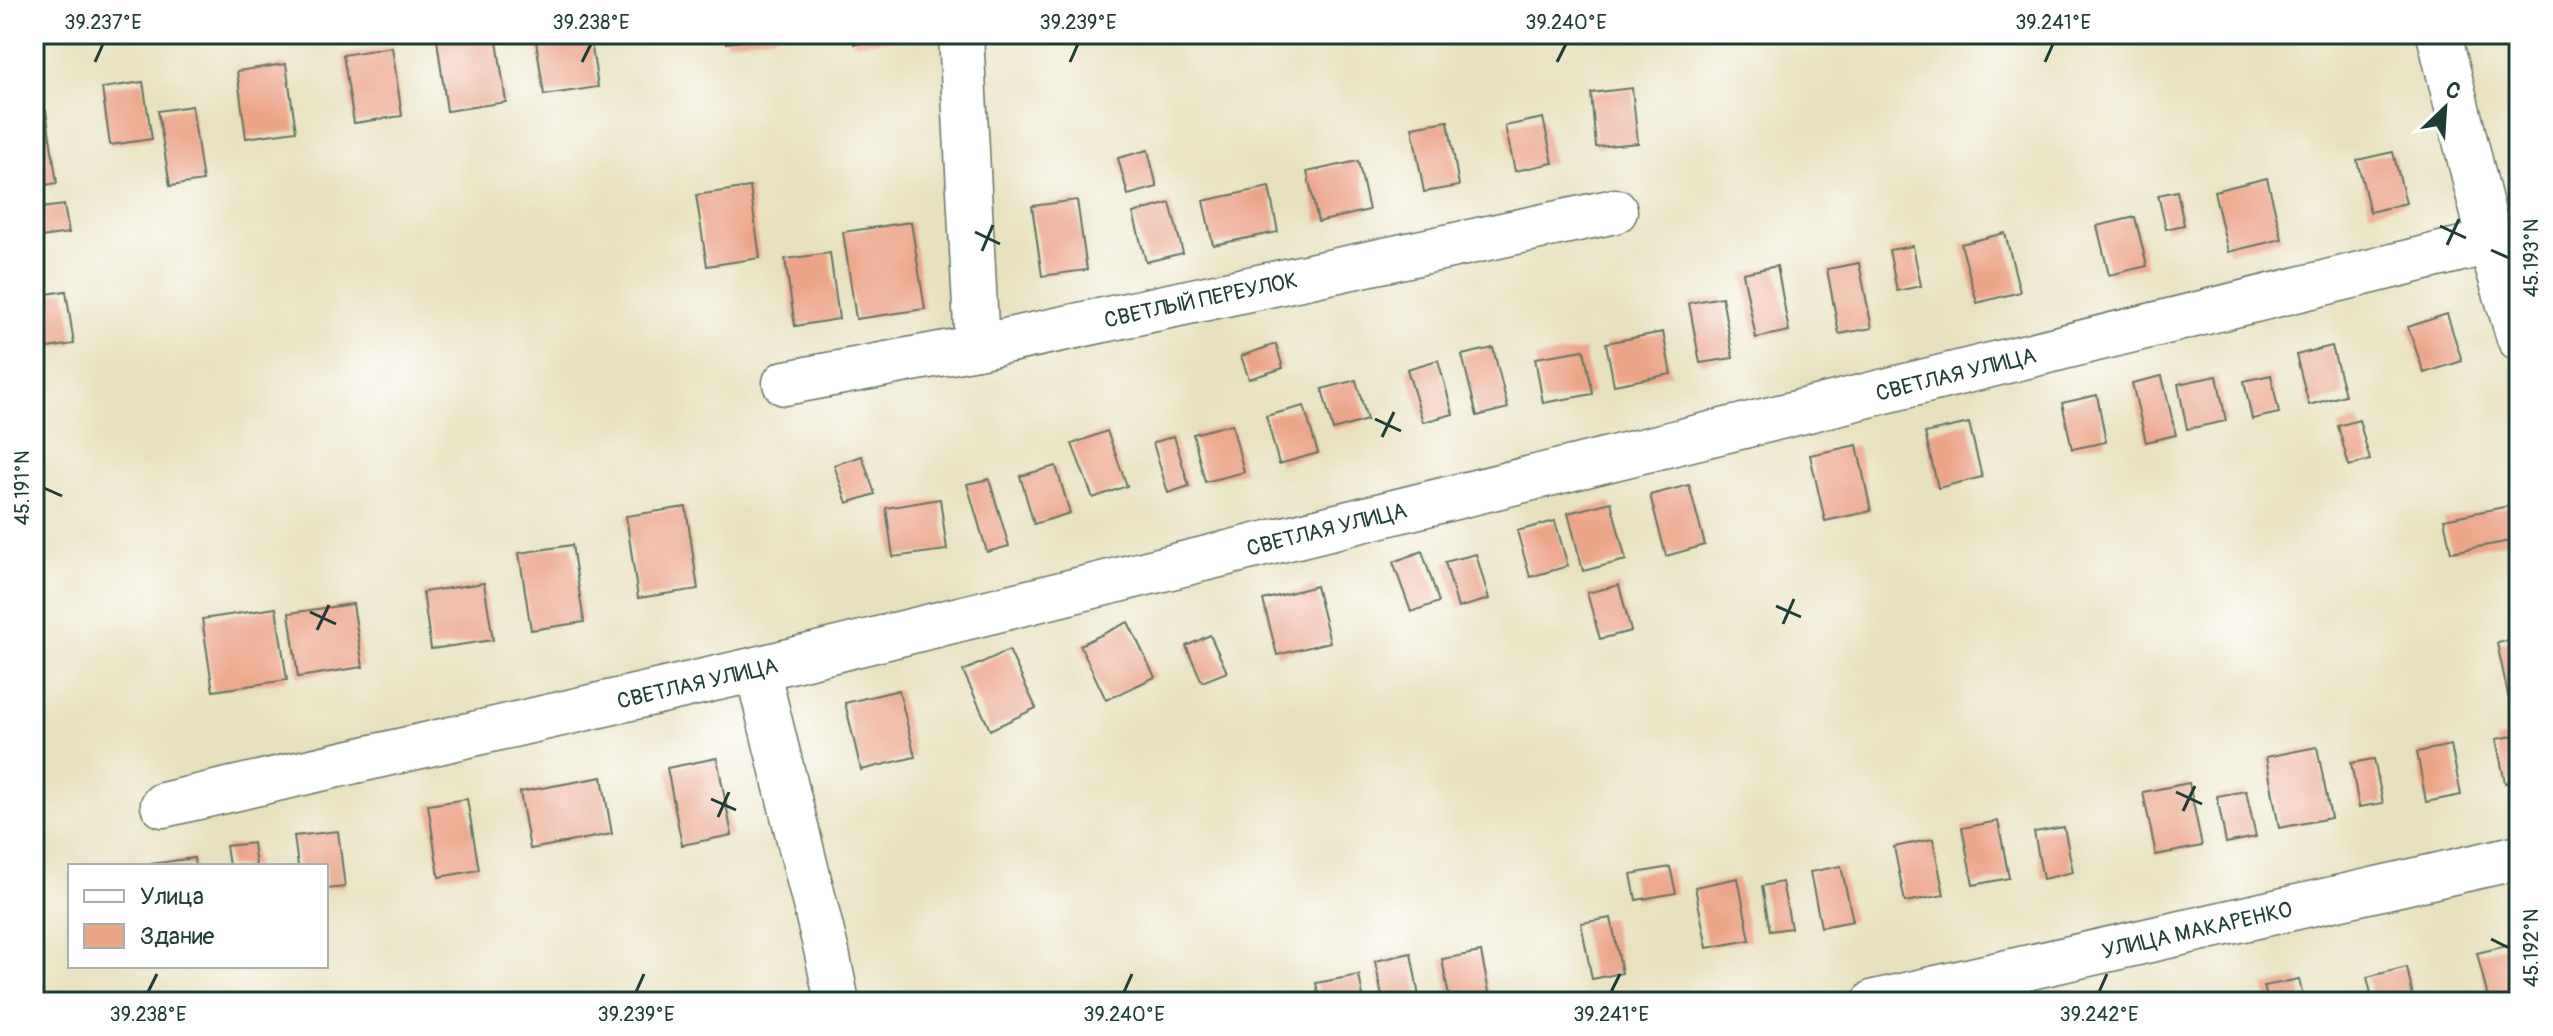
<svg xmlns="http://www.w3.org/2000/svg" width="2553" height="1036" font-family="Pangolin,sans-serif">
<rect width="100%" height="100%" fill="#fff"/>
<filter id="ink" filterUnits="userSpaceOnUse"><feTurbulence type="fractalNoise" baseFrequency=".0125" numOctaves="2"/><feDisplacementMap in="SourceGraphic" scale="16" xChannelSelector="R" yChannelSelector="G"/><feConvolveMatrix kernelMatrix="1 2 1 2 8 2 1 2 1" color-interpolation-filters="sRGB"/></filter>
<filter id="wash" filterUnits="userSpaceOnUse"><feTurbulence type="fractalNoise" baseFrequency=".006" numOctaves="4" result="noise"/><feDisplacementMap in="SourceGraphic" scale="32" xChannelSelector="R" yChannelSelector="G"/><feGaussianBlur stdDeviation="1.8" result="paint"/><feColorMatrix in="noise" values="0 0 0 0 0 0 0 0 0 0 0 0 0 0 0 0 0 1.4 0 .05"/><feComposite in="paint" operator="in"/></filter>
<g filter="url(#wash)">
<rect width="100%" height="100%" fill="#e8e1be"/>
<g id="blocks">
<path fill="#eba68a" d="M 480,34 L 496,34 L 506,102 L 447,111 L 437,40 Z
M 535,34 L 590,34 L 598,87 L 544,95 Z
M 725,34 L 775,34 L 775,36 L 726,43 Z
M 853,34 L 912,34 L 913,36 L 854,44 Z
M 392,47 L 402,116 L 354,123 L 343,55 Z
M 286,64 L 296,131 L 246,138 L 237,71 Z
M 143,82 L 152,139 L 110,145 L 102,88 Z
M 1632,88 L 1638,143 L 1596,147 L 1591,93 Z
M 192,106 L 203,181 L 170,186 L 158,111 Z
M 46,111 L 57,183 L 34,187 L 34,113 Z
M 1543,118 L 1553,163 L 1515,171 L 1505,126 Z
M 1448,121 L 1459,186 L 1424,192 L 1412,127 Z
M 1148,150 L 1157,187 L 1128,195 L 1118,158 Z
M 2393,152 L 2406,203 L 2370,212 L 2357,160 Z
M 1358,161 L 1369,210 L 1318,222 L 1307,172 Z
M 2267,178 L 2282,239 L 2228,252 L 2214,191 Z
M 750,187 L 760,258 L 707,266 L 696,195 Z
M 1269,187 L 1278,232 L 1213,245 L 1203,201 Z
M 2177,191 L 2184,225 L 2166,229 L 2158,195 Z
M 1077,200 L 1087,270 L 1042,276 L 1032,206 Z
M 1170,203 L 1183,253 L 1146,262 L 1133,213 Z
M 64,205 L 69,233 L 34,238 L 34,209 Z
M 2135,217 L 2147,266 L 2109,275 L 2097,226 Z
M 911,222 L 925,309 L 856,319 L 843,232 Z
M 2005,233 L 2020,292 L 1977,303 L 1961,244 Z
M 1913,246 L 1921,286 L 1897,291 L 1889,250 Z
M 830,253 L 839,319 L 795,326 L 785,259 Z
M 1859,263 L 1872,328 L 1839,334 L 1827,269 Z
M 1777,266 L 1789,331 L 1756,338 L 1743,273 Z
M 66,291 L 74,344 L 34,350 L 34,296 Z
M 1722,297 L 1733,358 L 1700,363 L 1689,303 Z
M 2447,314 L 2462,361 L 2424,373 L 2408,327 Z
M 1663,332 L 1671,374 L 1614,385 L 1606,343 Z
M 1276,344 L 1283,368 L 1249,379 L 1241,356 Z
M 2332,346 L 2345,395 L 2309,405 L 2296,355 Z
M 1493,348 L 1508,408 L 1477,416 L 1462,355 Z
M 1584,350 L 1593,394 L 1543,403 L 1535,358 Z
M 1438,360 L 1453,414 L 1423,422 L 1407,369 Z
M 2271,375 L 2279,413 L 2252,419 L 2244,381 Z
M 2162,376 L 2176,435 L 2146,442 L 2132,383 Z
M 2217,376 L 2226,421 L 2187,429 L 2178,384 Z
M 1356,380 L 1367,420 L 1333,430 L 1322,389 Z
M 2097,395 L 2106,442 L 2072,449 L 2062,403 Z
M 1304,406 L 1318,453 L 1279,464 L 1266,416 Z
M 2359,420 L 2370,460 L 2349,466 L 2338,426 Z
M 1969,423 L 1982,477 L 1938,488 L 1925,433 Z
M 1232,424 L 1244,472 L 1205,482 L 1193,434 Z
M 1107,431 L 1127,486 L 1093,498 L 1072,444 Z
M 1174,436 L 1189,486 L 1168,493 L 1153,443 Z
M 1857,445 L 1871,511 L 1825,521 L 1810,455 Z
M 862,456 L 875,494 L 847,503 L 834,465 Z
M 1056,466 L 1070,513 L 1034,524 L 1020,476 Z
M 989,479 L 1009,546 L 987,552 L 967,484 Z
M 1689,485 L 1705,545 L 1666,556 L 1650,495 Z
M 940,499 L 947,550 L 893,557 L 886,508 Z
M 1611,502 L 1626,560 L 1583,571 L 1568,513 Z
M 2509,506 L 2516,540 L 2451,552 L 2444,519 Z
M 686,507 L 698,589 L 638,598 L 626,516 Z
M 1555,521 L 1568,566 L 1530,577 L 1517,531 Z
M 572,545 L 584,622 L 531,630 L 519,553 Z
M 1422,551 L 1439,602 L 1411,612 L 1393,562 Z
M 1476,554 L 1489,599 L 1458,608 L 1445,562 Z
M 484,583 L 493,640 L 431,649 L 423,592 Z
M 1619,585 L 1631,631 L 1600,639 L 1587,593 Z
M 1316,586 L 1330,642 L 1277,655 L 1263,600 Z
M 353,604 L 363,667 L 298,677 L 289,613 Z
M 276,608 L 287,680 L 213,691 L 202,619 Z
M 1128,622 L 1155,677 L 1106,700 L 1080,645 Z
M 1210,635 L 1227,672 L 1202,682 L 1186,646 Z
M 2519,639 L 2519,708 L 2511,709 L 2497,643 Z
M 1009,650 L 1036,708 L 990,730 L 963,671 Z
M 899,690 L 915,757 L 861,770 L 845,703 Z
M 2519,735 L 2519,780 L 2505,783 L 2496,739 Z
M 2451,745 L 2461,795 L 2426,802 L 2417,752 Z
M 2317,747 L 2331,818 L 2279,828 L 2266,757 Z
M 717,758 L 732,835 L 682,845 L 667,768 Z
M 2374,759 L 2383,803 L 2359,807 L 2351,763 Z
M 602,777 L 612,834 L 530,849 L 520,792 Z
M 2189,783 L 2202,846 L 2156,855 L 2143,792 Z
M 2246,791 L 2256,837 L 2226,843 L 2217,796 Z
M 467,799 L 479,870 L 439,877 L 428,805 Z
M 1998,821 L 2009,878 L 1973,885 L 1962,828 Z
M 2064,827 L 2073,872 L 2043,879 L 2034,832 Z
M 338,831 L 345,887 L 326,889 L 326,866 L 298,866 L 294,836 Z
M 1933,839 L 1944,895 L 1905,902 L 1894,847 Z
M 253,843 L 256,866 L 229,866 L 226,846 Z
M 194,858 L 195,866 L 150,866 L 150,864 Z
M 1841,866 L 1853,921 L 1821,927 L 1810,872 Z
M 1670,867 L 1676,893 L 1636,900 L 1631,874 Z
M 1738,878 L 1750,940 L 1707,948 L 1695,887 Z
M 1782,882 L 1791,928 L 1770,931 L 1762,886 Z
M 1611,918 L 1622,973 L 1592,979 L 1581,923 Z
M 2519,943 L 2519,1002 L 2489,1002 L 2477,953 Z
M 1481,952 L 1491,1002 L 1450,1002 L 1442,959 Z
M 1411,953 L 1420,1002 L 1383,1002 L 1375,961 Z
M 2407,967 L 2414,1002 L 2373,1002 L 2367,977 Z
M 1359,975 L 1364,1002 L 1320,1002 L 1316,983 Z
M 2299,979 L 2304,1002 L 2268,1002 L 2264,986 Z"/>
</g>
</g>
<g filter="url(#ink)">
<use href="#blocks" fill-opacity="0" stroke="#657664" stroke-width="2"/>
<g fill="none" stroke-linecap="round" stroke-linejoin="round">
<g stroke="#657664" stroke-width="47">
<g id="minor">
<path d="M 961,34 L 977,347"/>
<path d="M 2439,34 L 2490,242 L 2519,338"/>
<path id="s1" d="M 785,383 L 977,347 L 1615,211"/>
<path d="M 757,669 L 827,953 L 837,1002"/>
<path id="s2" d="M 163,805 L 757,669 L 2490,242"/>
<path id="s3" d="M 1875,1002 L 2519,857"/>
</g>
</g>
<use href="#minor" stroke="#fff" stroke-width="44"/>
</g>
</g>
<path fill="none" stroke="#1f3d34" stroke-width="3" d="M 95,62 L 103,44M 582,62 L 591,44M 1070,62 L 1078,44M 1557,62 L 1566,44M 2045,62 L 2053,44M 2440,226 L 2466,238M 975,232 L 1000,244M 2447,245 L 2459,219M 2491,250 L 2509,258M 982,251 L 993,225M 1375,419 L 1401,431M 1382,437 L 1394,412M 44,488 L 62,496M 1776,606 L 1801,617M 310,612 L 336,624M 1783,624 L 1794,599M 317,630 L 329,605M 2176,792 L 2202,804M 711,799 L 736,810M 2183,811 L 2195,786M 718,817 L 729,792M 2491,939 L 2509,948M 148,992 L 157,974M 636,992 L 644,974M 1124,992 L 1132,974M 1611,992 L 1620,974M 2099,992 L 2107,974"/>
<g text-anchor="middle" stroke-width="6" stroke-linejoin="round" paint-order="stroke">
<g font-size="22" fill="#1f3d34" stroke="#fff">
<text dy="8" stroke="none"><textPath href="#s1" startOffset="424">СВЕТЛЫЙ ПЕРЕУЛОК</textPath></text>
<text dy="8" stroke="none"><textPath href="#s2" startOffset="1844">СВЕТЛАЯ УЛИЦА</textPath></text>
<text dy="8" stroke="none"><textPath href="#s2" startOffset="1196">СВЕТЛАЯ УЛИЦА</textPath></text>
<text dy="8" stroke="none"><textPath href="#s2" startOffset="548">СВЕТЛАЯ УЛИЦА</textPath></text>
<text dy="8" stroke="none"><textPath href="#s3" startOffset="330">УЛИЦА МАКАРЕНКО</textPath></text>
</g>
</g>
<rect width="2553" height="1036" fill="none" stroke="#fff" stroke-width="88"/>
<rect x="68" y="864" width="260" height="104" fill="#ffffff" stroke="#a5b1ae" stroke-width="2"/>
<rect x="84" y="890" width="40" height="12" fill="#ffffff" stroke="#a5b1ae" stroke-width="2"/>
<text x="140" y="904" font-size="24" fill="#1f3d34">Улица</text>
<rect x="84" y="924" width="40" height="24" fill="#eba68a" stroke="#a5b1ae" stroke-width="2"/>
<text x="140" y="944" font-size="24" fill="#1f3d34">Здание</text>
<g transform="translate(2445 108) rotate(25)" stroke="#ffffff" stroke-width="6" paint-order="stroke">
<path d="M0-6L14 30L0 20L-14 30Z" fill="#1f3d34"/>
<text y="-12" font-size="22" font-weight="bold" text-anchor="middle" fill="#1f3d34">С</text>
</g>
<rect x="44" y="44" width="2465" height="948" fill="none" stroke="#1f3d34" stroke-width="3"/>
<g font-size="20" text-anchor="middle" fill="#1f3d34">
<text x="103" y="29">39.237°E</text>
<text x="591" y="29">39.238°E</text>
<text x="1078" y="29">39.239°E</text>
<text x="1566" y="29">39.240°E</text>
<text x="2053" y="29">39.241°E</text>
<text transform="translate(2531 258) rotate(-90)" y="7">45.193°N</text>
<text transform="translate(22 488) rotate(-90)" y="7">45.191°N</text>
<text transform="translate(2531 948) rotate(-90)" y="7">45.192°N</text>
<text x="148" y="1021">39.238°E</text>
<text x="636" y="1021">39.239°E</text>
<text x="1124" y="1021">39.240°E</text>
<text x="1611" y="1021">39.241°E</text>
<text x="2099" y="1021">39.242°E</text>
</g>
</svg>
